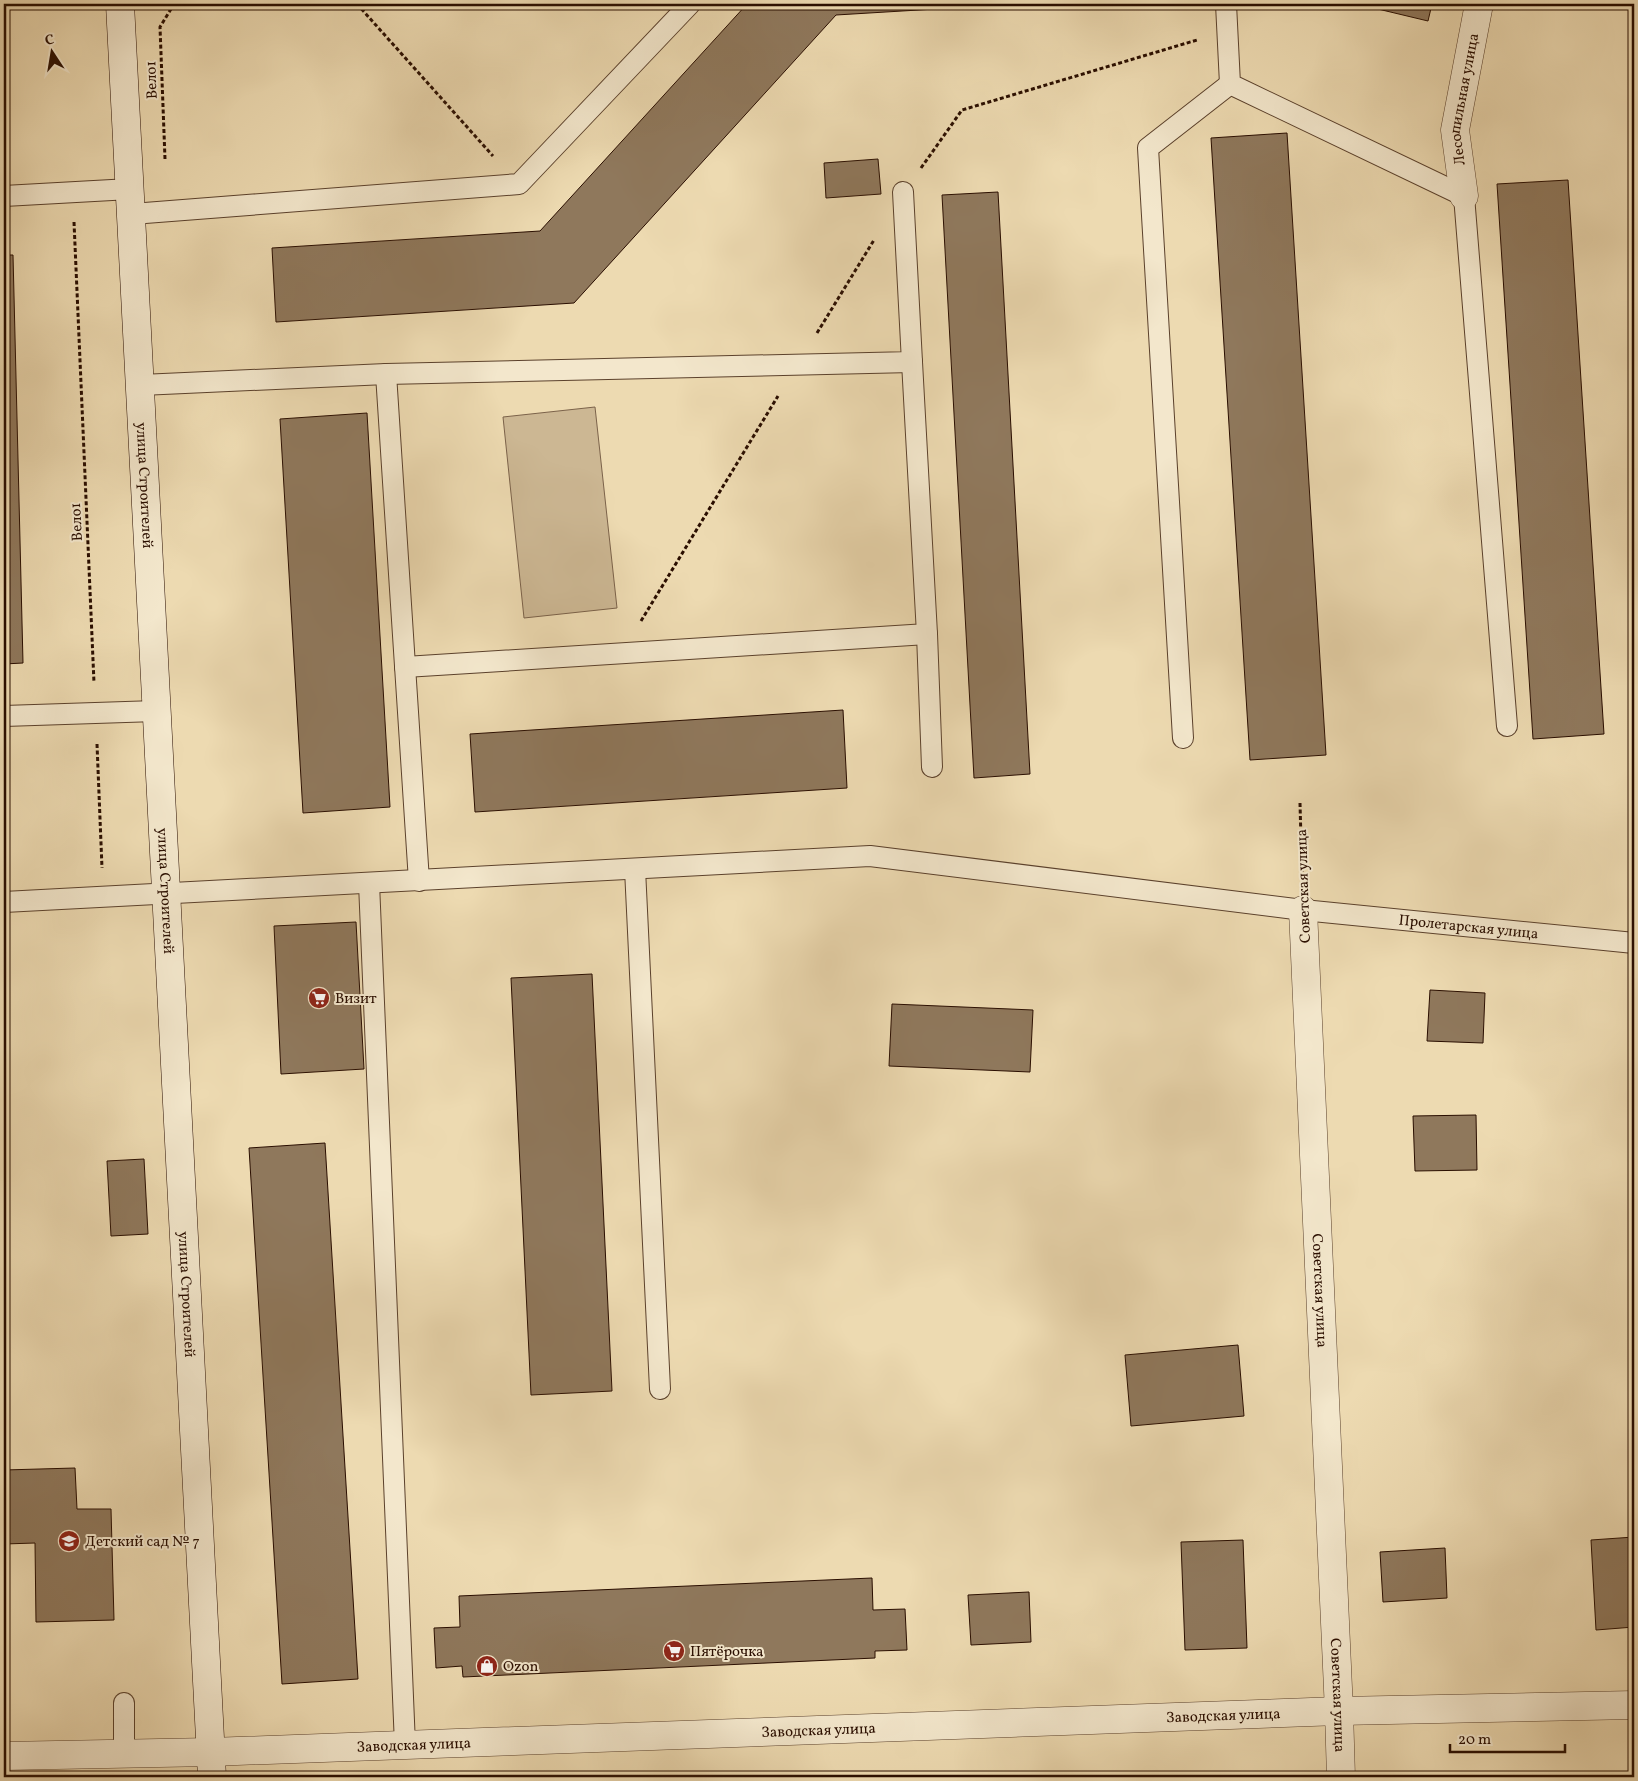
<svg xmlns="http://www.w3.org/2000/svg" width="1638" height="1781" font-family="Vollkorn,serif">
<rect width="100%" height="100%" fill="#eddab1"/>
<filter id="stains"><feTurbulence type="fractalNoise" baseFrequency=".004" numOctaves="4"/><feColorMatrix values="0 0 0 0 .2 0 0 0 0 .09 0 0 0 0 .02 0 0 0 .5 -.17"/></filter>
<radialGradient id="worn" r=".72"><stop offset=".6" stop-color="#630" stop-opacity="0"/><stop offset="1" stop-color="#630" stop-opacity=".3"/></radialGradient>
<path fill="#ccb793" stroke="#7b624a" d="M 595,407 L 617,608 L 524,618 L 503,417 Z"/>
<path fill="#8f785c" stroke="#2a0e00" d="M 747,4 L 1018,4 L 836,15 L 574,303 L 276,322 L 272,248 L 540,231 Z
M 1357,4 L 1432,4 L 1428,21 Z
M 4,79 L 6,131 L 4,131 Z
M 1287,133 L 1326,755 L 1250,760 L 1211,138 Z
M 878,159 L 881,194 L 826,198 L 824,163 Z
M 1568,180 L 1604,734 L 1533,739 L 1497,184 Z
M 998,192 L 1030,774 L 974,778 L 942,195 Z
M 4,255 L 13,255 L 23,663 L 4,664 Z
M 367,413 L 390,807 L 303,813 L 280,419 Z
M 843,710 L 847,788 L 475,812 L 470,734 Z
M 356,922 L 364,1069 L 281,1074 L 274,926 Z
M 592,974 L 612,1391 L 531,1395 L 511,978 Z
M 1430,990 L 1485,993 L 1483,1043 L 1427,1041 Z
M 892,1004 L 1033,1010 L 1030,1072 L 889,1066 Z
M 1476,1115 L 1477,1170 L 1415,1171 L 1413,1116 Z
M 325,1143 L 358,1679 L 282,1684 L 249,1148 Z
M 144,1159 L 148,1234 L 111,1236 L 107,1161 Z
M 1238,1345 L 1244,1416 L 1131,1426 L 1125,1355 Z
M 75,1468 L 77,1509 L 111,1509 L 114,1620 L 36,1622 L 35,1543 L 4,1544 L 4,1470 Z
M 1634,1537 L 1634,1627 L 1596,1630 L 1591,1540 Z
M 1243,1540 L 1247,1648 L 1185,1650 L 1181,1542 Z
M 1445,1548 L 1447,1598 L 1383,1602 L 1380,1552 Z
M 872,1578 L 873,1610 L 905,1609 L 907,1650 L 875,1651 L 875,1658 L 463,1677 L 462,1666 L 436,1668 L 434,1628 L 460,1627 L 459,1596 Z
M 1029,1592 L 1031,1642 L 971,1645 L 968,1595 Z"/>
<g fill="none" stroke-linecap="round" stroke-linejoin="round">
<g stroke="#5b412c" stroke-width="22">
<g id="lane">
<path d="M 1226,4 L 1230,84 L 1464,196 L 1507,726"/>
<path d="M 4,196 L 130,189"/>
<path d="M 132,214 L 519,184 L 690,4"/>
<path d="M 386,374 L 912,362 L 903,192"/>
<path d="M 141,385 L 386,374 L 419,881"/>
<path d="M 927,634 L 932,767"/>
<path d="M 405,667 L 927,634 L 912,362"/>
<path d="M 4,716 L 156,711"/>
<path d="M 1183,738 L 1148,148 L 1230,84"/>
<path d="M 635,869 L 660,1389"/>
<path d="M 369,883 L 405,1745"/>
<path id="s1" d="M 4,902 L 870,856 L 1303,910 L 1634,943"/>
<path d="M 124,1754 L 124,1703"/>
</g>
</g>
<g stroke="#5b412c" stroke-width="29">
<g id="street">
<path id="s2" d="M 1464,196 L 1455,130 L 1479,4"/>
<path id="s3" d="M 1303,910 L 1339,1711 L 1341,1777"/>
<path id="s4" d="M 4,1756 L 211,1752 L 1339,1711 L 1634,1705"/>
</g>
</g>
<g stroke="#2a0e00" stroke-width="29">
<g id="secondary">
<path id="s5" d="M 120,4 L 212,1777"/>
</g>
</g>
<path stroke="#2a0e00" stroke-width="3" stroke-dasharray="4 2.5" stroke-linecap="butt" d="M 357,4 L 493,156
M 165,159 L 160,27 L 174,4
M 921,168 L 962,110 L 1197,40
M 74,222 L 94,683
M 817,333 L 874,240
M 641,621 L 778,396
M 97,744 L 102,868
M 1300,803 L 1302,877"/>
<use href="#lane" stroke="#f3e7cc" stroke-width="20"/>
<use href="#street" stroke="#f3e7cc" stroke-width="28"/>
<use href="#secondary" stroke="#f3e7cc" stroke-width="28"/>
</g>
<defs>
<g id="supermarket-disc" transform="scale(1.125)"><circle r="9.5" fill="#8f2418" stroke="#f3e7cc"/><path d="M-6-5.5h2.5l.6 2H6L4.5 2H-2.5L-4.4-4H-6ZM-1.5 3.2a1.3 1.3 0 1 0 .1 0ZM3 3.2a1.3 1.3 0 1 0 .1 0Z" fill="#fff"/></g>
<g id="school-disc" transform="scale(1.125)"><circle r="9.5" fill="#8f2418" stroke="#f3e7cc"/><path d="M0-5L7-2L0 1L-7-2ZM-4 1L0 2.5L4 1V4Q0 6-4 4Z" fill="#fff"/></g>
<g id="shop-disc" transform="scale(1.125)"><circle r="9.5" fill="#8f2418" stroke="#f3e7cc"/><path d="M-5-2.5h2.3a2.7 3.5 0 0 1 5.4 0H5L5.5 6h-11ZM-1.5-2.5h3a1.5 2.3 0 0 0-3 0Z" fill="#fff"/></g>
</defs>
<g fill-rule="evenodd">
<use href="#supermarket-disc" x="319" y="998"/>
<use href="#school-disc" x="69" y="1541"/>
<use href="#supermarket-disc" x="674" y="1651"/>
<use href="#shop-disc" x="487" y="1666"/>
</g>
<g text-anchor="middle" stroke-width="4" stroke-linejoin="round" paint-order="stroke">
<g font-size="15" fill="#2a0e00" stroke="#f3e7cc">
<text transform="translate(151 80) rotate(-92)" y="5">Вело1</text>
<text dy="5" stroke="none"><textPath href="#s2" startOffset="98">Лесопильная улица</textPath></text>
<text dy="5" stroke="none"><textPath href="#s5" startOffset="482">улица Строителей</textPath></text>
<text transform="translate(76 522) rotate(-93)" y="5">Вело1</text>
<text transform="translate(1303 886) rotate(-92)" y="5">Советская улица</text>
<text dy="5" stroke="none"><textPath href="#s5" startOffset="888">улица Строителей</textPath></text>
<text dy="5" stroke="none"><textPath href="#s1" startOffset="1470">Пролетарская улица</textPath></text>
<text dy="5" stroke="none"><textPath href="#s3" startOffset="381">Советская улица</textPath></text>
<text dy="5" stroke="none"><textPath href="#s5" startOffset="1292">улица Строителей</textPath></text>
<text dy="5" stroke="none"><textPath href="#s3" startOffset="786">Советская улица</textPath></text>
<text dy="5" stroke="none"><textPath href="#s4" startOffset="1220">Заводская улица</textPath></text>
<text dy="5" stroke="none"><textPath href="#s4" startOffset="815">Заводская улица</textPath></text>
<text dy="5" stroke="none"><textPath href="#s4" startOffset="410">Заводская улица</textPath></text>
</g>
<g font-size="15" fill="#2a0e00" stroke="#f3e7cc" text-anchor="start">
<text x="335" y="1003">Визит</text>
<text x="85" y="1546">Детский сад № 7</text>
<text x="690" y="1656">Пятёрочка</text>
<text x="503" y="1671">Ozon</text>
</g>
</g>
<rect width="1638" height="1781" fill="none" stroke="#eddab1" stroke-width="20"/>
<rect x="5" y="5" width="1628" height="1771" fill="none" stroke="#2a0e00" stroke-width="2.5"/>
<rect x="10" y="10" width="1618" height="1761" fill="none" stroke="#2a0e00"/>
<g transform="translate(52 52) rotate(348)" stroke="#f3e7cc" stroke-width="4" paint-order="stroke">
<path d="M0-4L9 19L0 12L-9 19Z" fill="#2a0e00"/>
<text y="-8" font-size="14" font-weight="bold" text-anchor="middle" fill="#2a0e00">С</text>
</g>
<path d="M1450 1744v8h115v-8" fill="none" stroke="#2a0e00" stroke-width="2.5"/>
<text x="1458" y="1744" font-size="15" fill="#2a0e00" stroke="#f3e7cc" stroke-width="4" paint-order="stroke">20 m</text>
<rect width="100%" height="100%" filter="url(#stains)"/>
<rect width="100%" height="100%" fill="url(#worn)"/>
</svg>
